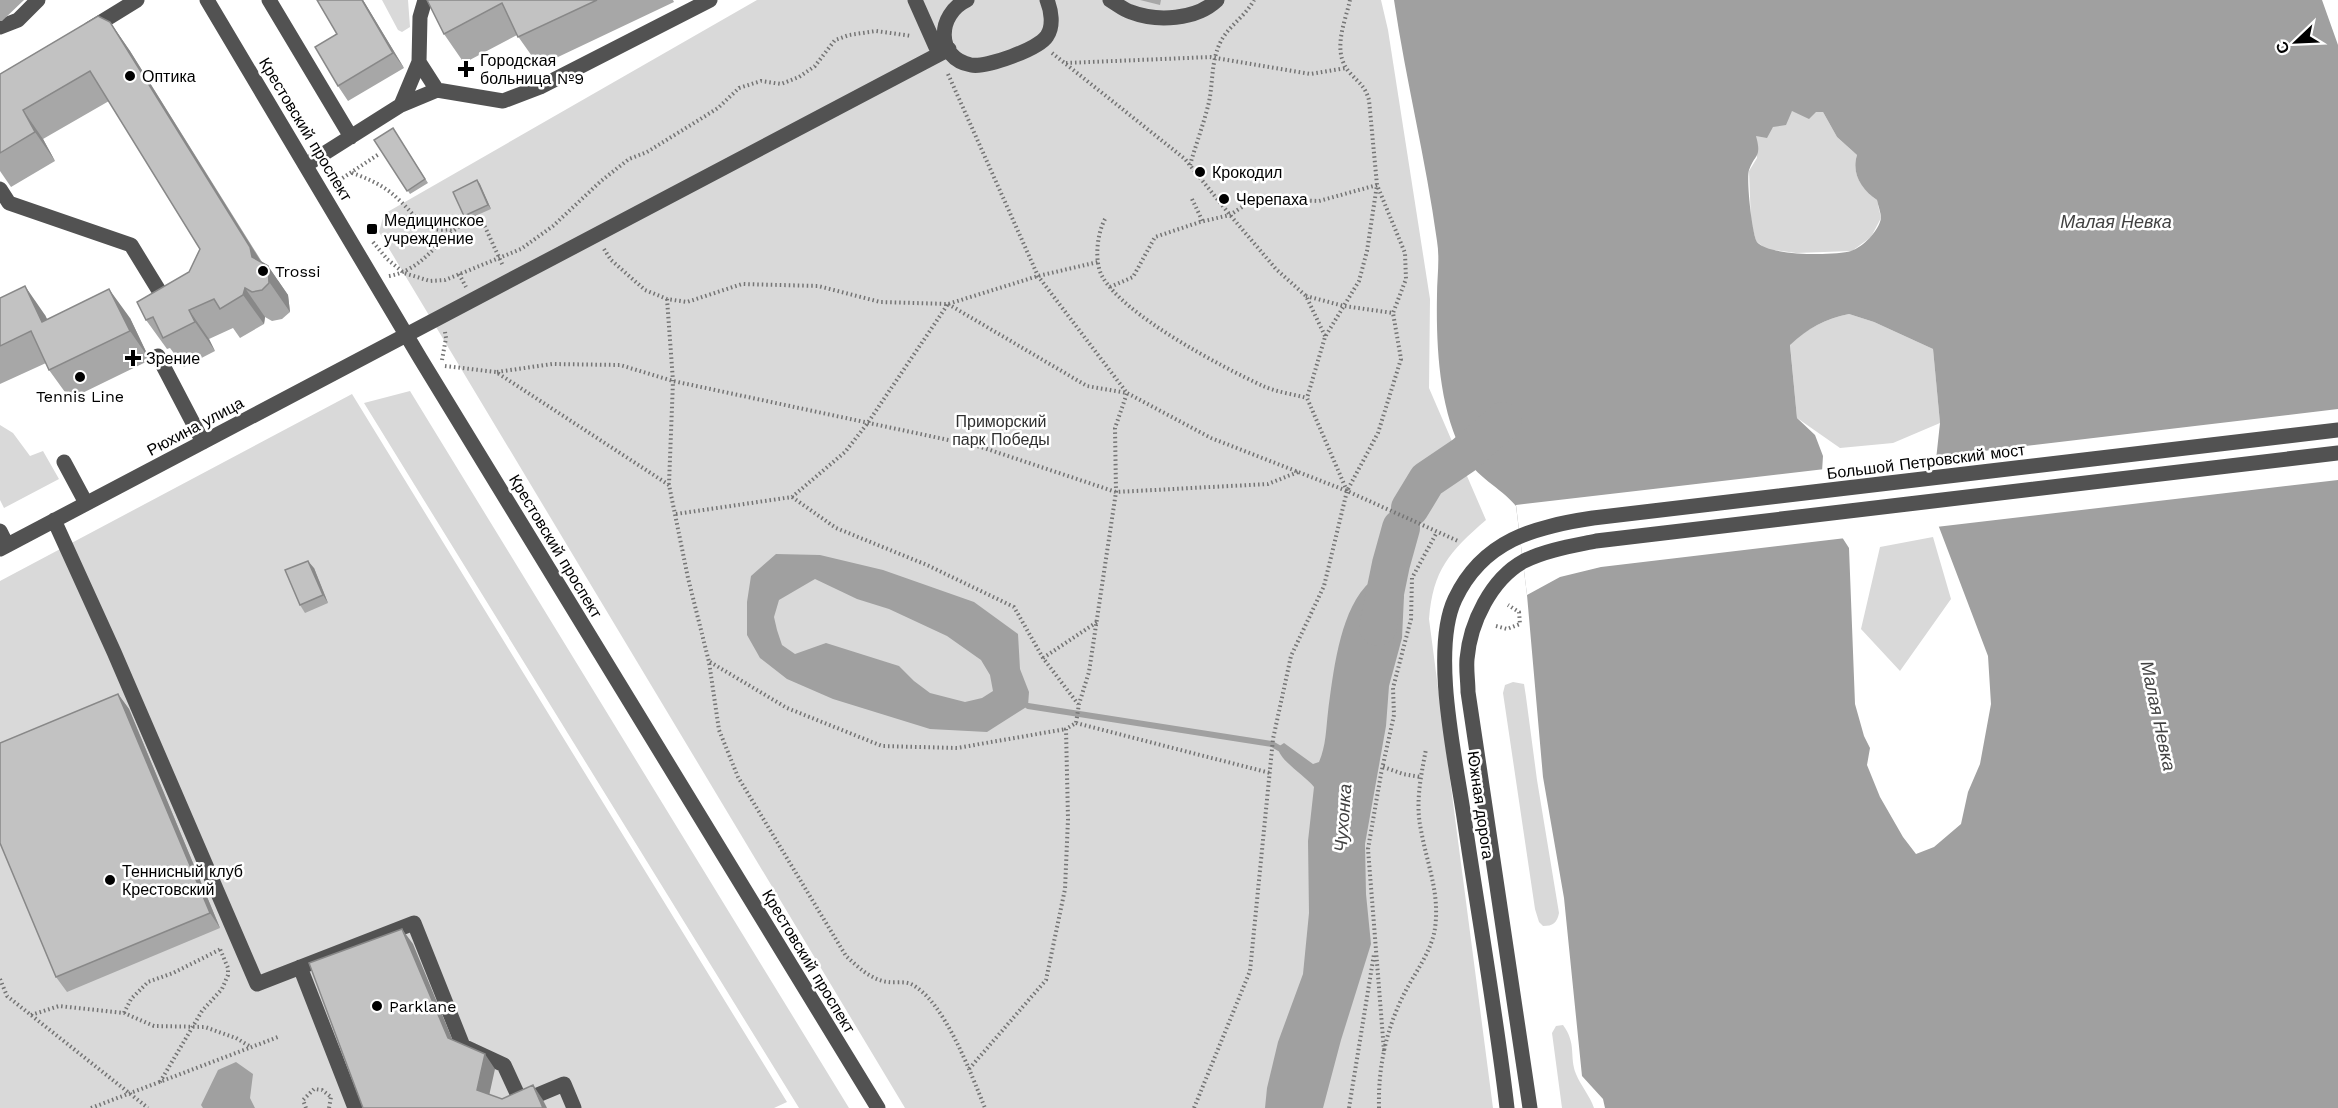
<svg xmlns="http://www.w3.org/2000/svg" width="2338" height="1108" font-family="'Work Sans',sans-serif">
<rect width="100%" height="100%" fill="#fff"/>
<path fill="#d9d9d9" d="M 382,0 L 408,0 L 410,27 L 402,32 L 398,30 Z
M 757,0 L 1381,0 L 1388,30 L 1430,299 L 1429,388 L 1486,520 C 1449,552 1433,570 1429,619 L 1493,1108 L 905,1108 L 379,232 L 384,214 Z
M 1792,111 L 1823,112 L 1837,137 L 1857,155 C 1851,174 1862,189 1877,200 L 1881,218 L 1871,237 L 1852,251 L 1796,253 L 1766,249 L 1756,241 L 1751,222 L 1749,171 L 1757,158 L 1756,136 L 1773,127 Z
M 1849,314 L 1874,322 L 1933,349 L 1940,423 L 1893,443 L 1840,448 L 1797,418 L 1790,344 C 1808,328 1825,319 1849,314 Z
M 410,391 L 849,1108 L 799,1108 L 364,403 Z
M 352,394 L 787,1102 L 774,1108 L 0,1108 L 0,581 Z
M 0,425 L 13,433 L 30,456 L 43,451 L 59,479 L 4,508 L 0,500 Z
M 1933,537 L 1951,599 L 1900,671 L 1861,629 L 1880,547 Z
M 1513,682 L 1524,684 L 1526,697 L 1537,780 L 1559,913 C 1557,923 1553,926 1543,926 L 1539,922 L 1535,909 L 1503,693 L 1505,685 Z
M 1563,1025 C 1577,1044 1569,1056 1576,1074 C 1581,1086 1590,1096 1594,1108 L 1562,1108 L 1552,1033 L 1556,1026 Z"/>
<path fill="#a0a0a0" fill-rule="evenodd" d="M 1394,0 L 2322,0 L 2338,45 L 2338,1108 L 1605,1108 L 1603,1099 L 1582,1076 L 1564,898 L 1543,777 L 1527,595 L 1516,506 C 1500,487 1476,477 1464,455 C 1439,410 1436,346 1437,295 C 1437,278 1440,259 1437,241 C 1426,160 1406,81 1394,0 ZM 1792,111 L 1809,119 L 1816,112 L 1823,112 L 1837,137 L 1857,155 C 1851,174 1862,190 1877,200 C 1878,205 1881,213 1881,218 C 1879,231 1863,247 1851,251 C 1834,256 1768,256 1757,242 C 1752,234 1746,179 1749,170 C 1755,153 1762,158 1756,136 L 1767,138 L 1773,127 L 1786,125 ZM 1849,314 L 1874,322 L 1933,349 L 1940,423 L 1931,506 L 1988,656 L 1991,704 L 1980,764 L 1968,792 L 1961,824 L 1934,847 L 1916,854 L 1903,837 L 1880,797 L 1867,765 L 1870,748 L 1864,736 L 1855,704 L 1849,548 L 1820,503 L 1823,456 L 1815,435 L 1797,418 L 1790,345 C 1808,328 1825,319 1849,314 Z
M 776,554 L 820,555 L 883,570 L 974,602 L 1018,634 L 1020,669 L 1029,692 L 1028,706 L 987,732 L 930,729 L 833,699 L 787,679 L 760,658 L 747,635 L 747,602 L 751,576 ZM 815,579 L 857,599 L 889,609 L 947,636 L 981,660 L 990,675 L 993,691 L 982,698 L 965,702 L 930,693 L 914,681 L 899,666 L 826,643 L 795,654 L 782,645 L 777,630 L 774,617 L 779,600 Z
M 1380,577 L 1389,578 L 1397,585 L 1404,596 L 1402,638 L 1389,686 L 1386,726 L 1365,844 L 1366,894 L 1371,944 L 1341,1040 L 1323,1108 L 1265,1108 L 1267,1088 L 1278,1042 L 1303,974 L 1309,913 L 1308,841 L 1314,787 C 1306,776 1278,760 1278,747 L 1284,743 L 1313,764 L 1319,762 C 1326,746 1326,729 1328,712 C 1333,675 1339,616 1365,587 C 1368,583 1375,580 1380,577 Z
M 236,1062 L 253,1074 L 250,1098 L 255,1108 L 203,1108 L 201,1105 L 218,1070 Z"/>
<path fill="#fff" d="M 2338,409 L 2338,480 L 1936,527 L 1928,506 L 1933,457 Z
M 1825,469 L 1823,502 L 1846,538 L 1601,567 L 1560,577 L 1527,595 L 1516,505 Z"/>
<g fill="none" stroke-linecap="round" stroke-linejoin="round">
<path stroke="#a0a0a0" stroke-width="6" d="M 1028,706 L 1272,744 L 1284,751"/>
<path stroke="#a0a0a0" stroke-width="38" d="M 1410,508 L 1427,480 L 1464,455 L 1503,421
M 1378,627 L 1391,564 L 1401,528"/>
<path stroke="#747474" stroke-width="4" stroke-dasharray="1.5 3" stroke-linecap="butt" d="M 1052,53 L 1185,159 L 1230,215 L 1276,269 L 1306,296 L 1325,336
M 1066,63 L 1210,57 L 1311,74 L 1346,68
M 948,74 L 1038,276 L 1127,393 L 1115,428 L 1116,492 L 1089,672 L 1079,704 L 1076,723 L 1066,729 L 1068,819 L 1065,889 L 1046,980 L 969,1069
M 1190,165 C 1196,144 1204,123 1209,102 C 1213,83 1211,62 1220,43 C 1228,26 1245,17 1254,0
M 352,173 C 367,178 385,186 397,198 C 417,216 424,236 455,228
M 335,183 L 379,154
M 1192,199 L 1203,222
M 1105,219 C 1097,234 1094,261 1102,276 C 1123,315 1222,367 1263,386 C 1276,392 1293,394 1307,398
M 373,242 L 387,259 L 404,273 L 430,281 L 445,280 L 521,249 L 553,226 L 601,181 L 629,159 L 647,152 L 694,123 L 718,108 L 739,88 L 761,81 L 781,84 L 799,77 L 815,66 L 835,40 L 849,35 L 876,31 L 912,36
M 604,249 L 611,260 L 645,290 L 667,299 L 687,302 L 742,284 L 818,286 L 880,302 L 948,304 L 1038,276 L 1098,262
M 459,274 L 466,287
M 389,276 C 416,271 429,253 447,236 C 456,227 469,222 480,216 L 503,266
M 1110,287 L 1133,277 L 1155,237 L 1200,222 L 1230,215 L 1254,199 L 1319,201 L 1377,185 L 1405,253 L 1406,279 L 1393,313 L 1344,306 L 1306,296
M 667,299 L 673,381 L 669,484
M 948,304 L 1087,386 L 1127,393 L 1211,438 L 1347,491 L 1458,541
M 442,360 L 446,338 L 445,332
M 445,366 L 496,372 L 669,485 L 688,578 L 709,662 L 719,730 L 738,777 L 846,956 C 858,967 871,980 888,982 C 895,983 904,981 911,984 C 944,1000 971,1074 985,1108
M 497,372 L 552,364 L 620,365 L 673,381 L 981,447 L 1116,492 L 1268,484 L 1298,472
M 1347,491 L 1307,398 L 1325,337 L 1359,281 L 1367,251 L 1377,185 L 1369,100 C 1365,86 1359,83 1350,73 C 1331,52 1345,23 1350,0
M 792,497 L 836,528 L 927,565 L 1014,607 L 1043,658 L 1078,704
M 676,514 L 792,497 L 845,452 L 867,424 L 948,304
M 1496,626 L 1507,629 L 1520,624 L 1519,612 L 1508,605
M 1043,658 L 1097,622
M 710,662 L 787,708 L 882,746 L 957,748 L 1066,729
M 1076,723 L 1270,773
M 1383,767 L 1403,774 L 1421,777
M 0,979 L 7,996 L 148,1108
M 124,1013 L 131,999 L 148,982 L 173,973 L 221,949
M 31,1015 L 59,1006 L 124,1013 L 154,1026 L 205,1027 L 236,1038 L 251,1047
M 1384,1051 L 1368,849 L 1381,774 L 1394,715 L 1393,688 L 1411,619 L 1412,578 L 1437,532
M 160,1082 L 202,1011 L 222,989 L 228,975 L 228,968 L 220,949
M 91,1108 L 278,1037
M 306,1108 L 303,1100 L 314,1089 L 322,1090 L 331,1097
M 329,1108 L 331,1097
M 1194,1108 L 1250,971 L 1273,739 L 1291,656 L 1324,586 L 1347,491 L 1378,433 L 1401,359 L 1393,313
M 1349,1108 L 1374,954
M 1379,1108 C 1378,1067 1386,1030 1404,994 C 1414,974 1432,951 1435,928 C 1440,893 1427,864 1421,830 C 1415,803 1421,776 1426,749"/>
<path stroke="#525252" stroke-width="15" d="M 207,0 L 420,358 L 878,1108
M 269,0 L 351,137
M 425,0 L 420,17 L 419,62 L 437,90
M 915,0 L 939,54
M 967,0 C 937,14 935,58 971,65 C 986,68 1039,49 1047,36 C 1054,26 1051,10 1047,0
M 1110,0 C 1117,4 1124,10 1131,12 C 1157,22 1196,20 1217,0
M 0,27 L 18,20 L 38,0
M 90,29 L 137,0
M 401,105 L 419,62
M 306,165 L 401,105 L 437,90 L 503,101 L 540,87 L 710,0
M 0,189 L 9,203 L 131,245 L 169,307
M 158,356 L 203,442
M 64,462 L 86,503
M 54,520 L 114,652 L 257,984 L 414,923 L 463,1046 L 504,1065 L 521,1102 L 564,1084 L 574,1108
M 0,531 L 7,545
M 0,549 L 949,49
M 300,967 L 355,1108
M 1507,1108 C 1496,1013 1479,919 1465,824 C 1457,766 1430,652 1455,599 C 1483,540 1534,527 1593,518 L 2338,430
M 1530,1108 L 1468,692 C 1468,681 1466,670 1467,659 C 1470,623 1491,579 1524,561 C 1546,550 1572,546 1596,541 L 2338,453"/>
</g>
<path fill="#a7a7a7" d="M 0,0 L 24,0 L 2,21 L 0,21 Z
M 363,0 L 404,68 L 348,101 L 338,86 L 337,34 Z
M 427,0 L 673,0 L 674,2 L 539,66 L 517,35 L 464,63 L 444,34 Z
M 1140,0 L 1161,0 L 1160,5 Z
M 110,22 L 130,51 L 262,262 L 268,266 L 288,295 L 290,312 L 282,319 L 272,321 L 265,317 L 264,324 L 240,338 L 233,328 L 209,339 L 215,351 L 184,367 L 170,348 L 167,349 L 146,320 L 189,272 L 200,249 L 109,101 L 43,139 L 55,161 L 11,187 L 0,171 L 0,74 Z
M 393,128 L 428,183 L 410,194 L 374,140 Z
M 477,180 L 491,209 L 466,220 L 464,216 Z
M 0,298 L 45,315 L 47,319 L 130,318 L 150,360 L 70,399 L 49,370 L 46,363 L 0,384 Z
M 314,568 L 328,603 L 305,613 L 300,605 Z
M 118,694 L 129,709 L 220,928 L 67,992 L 56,977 Z"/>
<path fill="#888" d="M 362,0 L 363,0 L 404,68 L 393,53 Z
M 110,22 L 130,51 L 268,273 L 268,266 L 288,295 L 290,312 L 252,257 Z
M 23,110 L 43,139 L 55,161 L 35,132 Z
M 477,180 L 480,184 L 491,209 L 488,205 Z
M 25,286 L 45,315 L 62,351 L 42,322 Z
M 245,288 L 265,317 L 264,324 L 243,295 Z
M 109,289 L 130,318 L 150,360 L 130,331 Z
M 189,310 L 209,339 L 215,351 L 195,322 Z
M 308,561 L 314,568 L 328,603 L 323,595 Z
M 118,694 L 129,709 L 220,928 L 210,913 Z
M 402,929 L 413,944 L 458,1053 L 448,1038 Z
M 485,1054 L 495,1069 L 487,1105 L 477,1090 Z
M 533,1085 L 543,1100 L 547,1108 L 543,1108 Z"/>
<path fill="#c2c2c2" stroke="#888" stroke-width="1.5" d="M 317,0 L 362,0 L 393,53 L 338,86 L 315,47 L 337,34 Z
M 427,0 L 597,0 L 518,37 L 502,3 L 444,34 Z
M 98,16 L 110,22 L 250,247 L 252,257 L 268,266 L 269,283 L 262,290 L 252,292 L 245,288 L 243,295 L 220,309 L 214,299 L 189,310 L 195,322 L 163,338 L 153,317 L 146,320 L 137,302 L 189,272 L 200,249 L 90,71 L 23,110 L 35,132 L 0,153 L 0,74 Z
M 393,128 L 425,179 L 407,191 L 374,140 Z
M 477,180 L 488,205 L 464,216 L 453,192 Z
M 25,286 L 42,322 L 109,289 L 130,331 L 49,370 L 31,331 L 0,346 L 0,298 Z
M 308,561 L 323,595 L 300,605 L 285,570 Z
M 118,694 L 210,913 L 56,977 L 0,843 L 0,743 Z
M 402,929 L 448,1038 L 485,1054 L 477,1090 L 502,1099 L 533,1085 L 543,1108 L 363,1108 L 309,963 Z"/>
<g fill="#000" stroke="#fff" stroke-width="2">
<path d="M463 60h6v6h6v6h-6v6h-6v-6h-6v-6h6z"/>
<circle cx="130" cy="76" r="6"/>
<circle cx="1200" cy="172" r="6"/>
<circle cx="1224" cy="199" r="6"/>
<rect x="366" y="223" width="12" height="12" rx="3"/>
<circle cx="263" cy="271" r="6"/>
<path d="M130 349h6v6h6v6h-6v6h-6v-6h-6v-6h6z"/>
<circle cx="80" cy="377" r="6"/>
<circle cx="110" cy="880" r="6"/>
<circle cx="377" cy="1006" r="6"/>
</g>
<g text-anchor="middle" stroke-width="5" stroke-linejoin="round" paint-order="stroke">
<g font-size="16" fill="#000" stroke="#fff" text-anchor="start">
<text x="480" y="66">Городская<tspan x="480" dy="18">больница №9</tspan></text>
<text x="142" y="82">Оптика</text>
<text x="1212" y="178">Крокодил</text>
<text x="1236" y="205">Черепаха</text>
<text x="384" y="226">Медицинское<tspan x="384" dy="18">учреждение</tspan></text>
<text x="275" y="277">Trossi</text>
<text x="146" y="364">Зрение</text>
<text x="80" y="402" text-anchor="middle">Tennis Line</text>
<text x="122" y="877">Теннисный клуб<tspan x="122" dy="18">Крестовский</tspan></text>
<text x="389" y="1012">Parklane</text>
</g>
<g font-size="16" fill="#000" stroke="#fff">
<text transform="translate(306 129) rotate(59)" y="6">Крестовский проспект</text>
<text transform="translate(195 426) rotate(-28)" y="6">Рюхина улица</text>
<text transform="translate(1926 461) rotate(-7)" y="6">Большой Петровский мост</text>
<text transform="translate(556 546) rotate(59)" y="6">Крестовский проспект</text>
<text transform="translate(1481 805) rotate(82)" y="6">Южная дорога</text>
<text transform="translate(809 961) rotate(59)" y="6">Крестовский проспект</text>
</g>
<g font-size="16" fill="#303030" stroke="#fff">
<text x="1001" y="427">Приморский<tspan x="1001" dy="18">парк Победы</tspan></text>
</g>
<g font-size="18" font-style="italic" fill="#414141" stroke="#fff">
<text x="2116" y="228">Малая Невка</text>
<text transform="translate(2158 716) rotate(78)" y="6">Малая Невка</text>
<text transform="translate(1343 818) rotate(-86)" y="6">Чухонка</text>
</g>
</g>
<g transform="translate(2296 42) rotate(247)" stroke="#ffffff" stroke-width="4.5" paint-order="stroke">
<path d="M0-4.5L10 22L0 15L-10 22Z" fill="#000000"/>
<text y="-9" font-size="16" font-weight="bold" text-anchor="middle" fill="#000000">С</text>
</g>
</svg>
